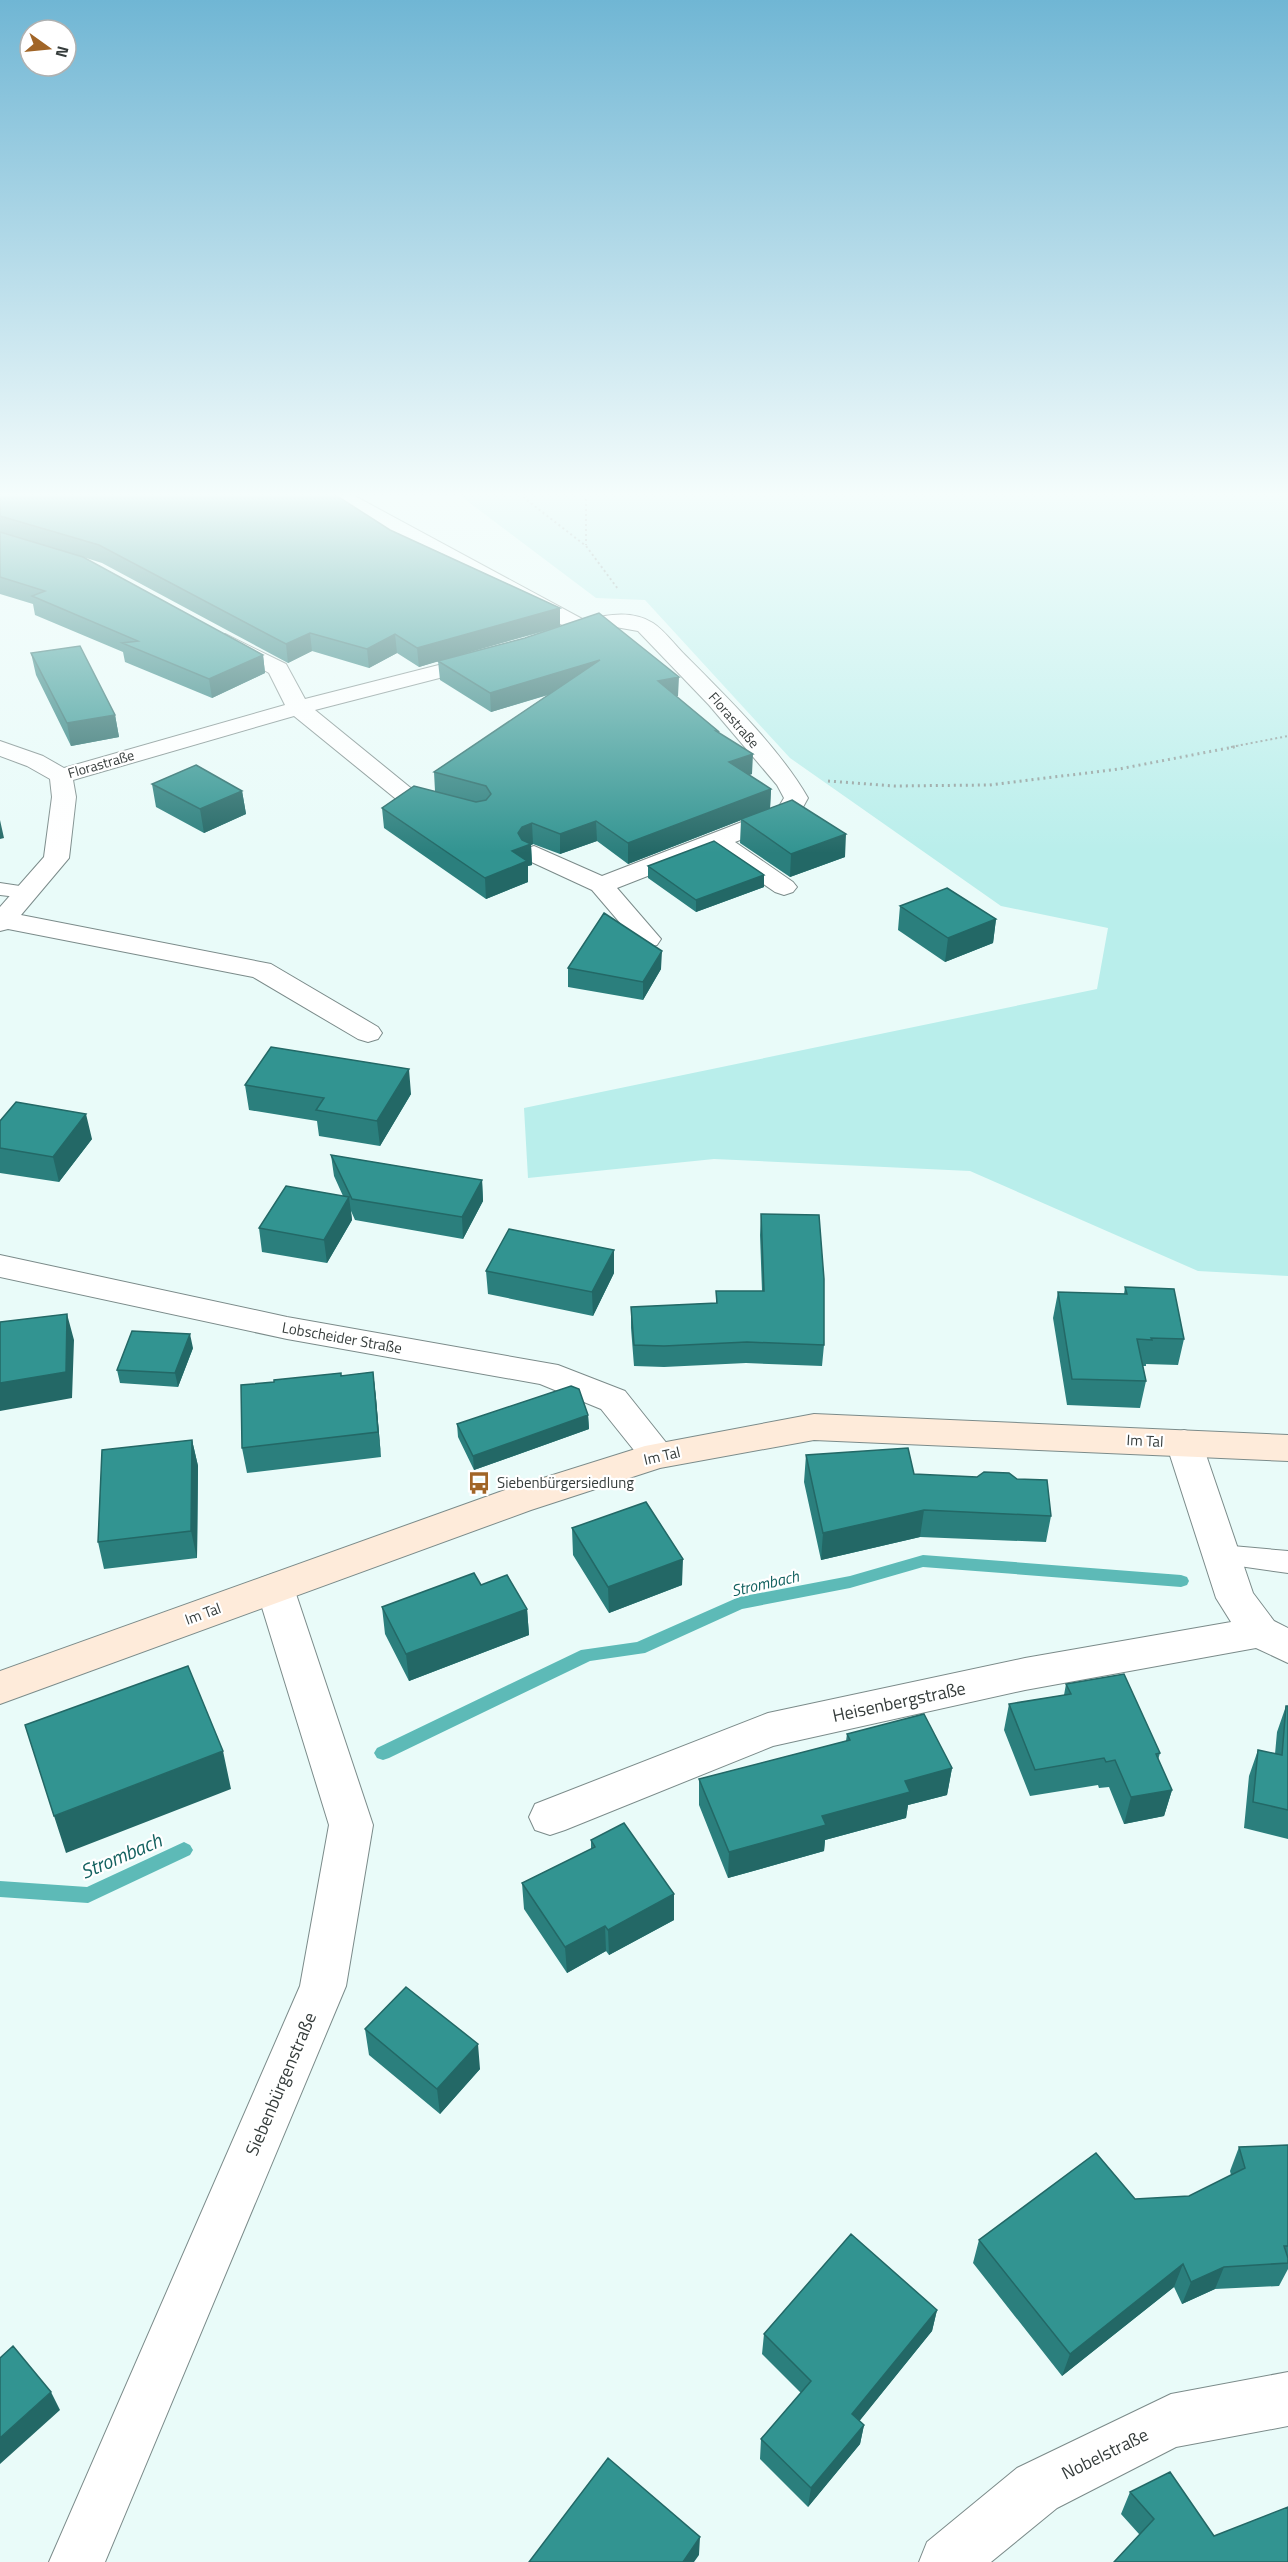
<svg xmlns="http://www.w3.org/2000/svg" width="1288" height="2562" font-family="'Titillium Web',sans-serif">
<rect width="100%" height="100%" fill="#e9fbf9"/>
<path fill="#b9eeeb" d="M 458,494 L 1288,494 L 1288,1276 L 1198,1271 L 970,1171 L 714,1159 L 528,1178 L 524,1108 L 1097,989 L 1108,928 L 1001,906 L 790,758 L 645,600 L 596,598 Z"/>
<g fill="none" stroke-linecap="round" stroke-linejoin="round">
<path fill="#5dbab7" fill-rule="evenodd" d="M 923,1555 L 1181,1575 L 1187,1577 L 1189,1581 L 1187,1585 L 1181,1587 L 923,1567 L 850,1588 L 742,1609 L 645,1653 L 590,1661 L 389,1758 L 383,1760 L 377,1758 L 374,1753 L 377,1748 L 581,1650 L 637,1642 L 739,1597 L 850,1576 Z
M 184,1842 L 190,1845 L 193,1850 L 190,1855 L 88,1903 L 0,1897 L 0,1881 L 87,1887 Z"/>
<g stroke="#7b8b8a" stroke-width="2">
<path id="service" d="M 0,883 L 33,888 L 35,892 L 33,896 L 26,898 L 0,895 Z
M 1221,1545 L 1288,1551 L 1288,1573 L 1211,1562 L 1207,1555 L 1211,1548 Z"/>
</g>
<g stroke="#7b8b8a" stroke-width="2">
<path id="minor" d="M 327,494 L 351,494 L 586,621 C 607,614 632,610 653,623 C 664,630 675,645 685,655 C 726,696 780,749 808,798 L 797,818 L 735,842 L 793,882 L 797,887 L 793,892 L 784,895 L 775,892 L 714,850 L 617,888 L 661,939 L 657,945 L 648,947 L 639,945 L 592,890 L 525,859 L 521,854 L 525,849 L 534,846 L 602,876 L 778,808 L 784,798 L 777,785 L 709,705 L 638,631 L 610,626 L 561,642 L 554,644 L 547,642 L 543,638 L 547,634 L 566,627 L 329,498 Z
M 225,634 L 286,664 L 305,699 L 482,654 L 490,655 L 493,660 L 490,665 L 315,710 L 412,789 L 456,800 L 459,805 L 456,810 L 447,812 L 396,799 L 294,716 L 73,780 L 76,797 L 69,858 L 21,915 L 271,964 L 378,1027 L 382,1033 L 378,1039 L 368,1042 L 358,1039 L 253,977 L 8,929 L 0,931 L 0,907 L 44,857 L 52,797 L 50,779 L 27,766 L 0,756 L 0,741 L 43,756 L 64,768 L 285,705 L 269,673 L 218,644 L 214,640 L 218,636 Z
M 1184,1430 L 1197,1434 L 1202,1443 L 1253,1593 L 1274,1621 L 1288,1628 L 1288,1663 L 1256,1648 L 1025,1690 L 773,1746 L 565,1830 L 550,1835 L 535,1830 L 529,1817 L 535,1804 L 768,1713 L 1025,1658 L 1231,1622 L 1216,1598 L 1166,1443 L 1171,1434 Z
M 275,1573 L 289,1578 L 294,1588 L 373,1825 L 346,1986 L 105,2562 L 49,2562 L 300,1986 L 329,1825 L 256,1588 L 261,1578 Z
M 1288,2372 L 1288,2426 L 1176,2447 L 1057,2508 L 991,2562 L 919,2562 L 927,2542 L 1017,2468 L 1171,2394 Z"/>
</g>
<g stroke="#7b8b8a" stroke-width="2">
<path id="tertiary" d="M 0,1255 L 287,1317 L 558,1365 L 625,1391 L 676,1455 L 671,1464 L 658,1468 L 645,1464 L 601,1409 L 540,1384 L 287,1339 L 0,1277 Z"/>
</g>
<g stroke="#7b8b8a" stroke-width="2">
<path id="secondary" d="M 814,1414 L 1288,1435 L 1288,1461 L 814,1440 L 660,1468 L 531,1510 L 0,1704 L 0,1671 L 505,1490 L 645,1446 Z"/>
</g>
<path stroke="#909d9b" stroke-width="2" stroke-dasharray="2 3" stroke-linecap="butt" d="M 519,494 L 586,546 L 618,589
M 586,494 L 586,545
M 1231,747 L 1288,736"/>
<path stroke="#909d9b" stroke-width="3" stroke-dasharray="2 4" stroke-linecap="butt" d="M 828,781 L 894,786 L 989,785 L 1119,769 L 1239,746"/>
<use href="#service" fill="#fff" fill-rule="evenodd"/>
<use href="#minor" fill="#fff" fill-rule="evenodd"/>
<use href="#tertiary" fill="#fff" fill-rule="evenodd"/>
<use href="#secondary" fill="#feebda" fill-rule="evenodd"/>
</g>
<path fill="#2b7f7d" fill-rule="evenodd" d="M 0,494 L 390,530 L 560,608 L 560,626 L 678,696 L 676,696 L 718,731 L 718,733 L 752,774 L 749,775 L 771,789 L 770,808 L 845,857 L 790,877 L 740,843 L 741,820 L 628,864 L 597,841 L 560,854 L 533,844 L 531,845 L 532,865 L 528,866 L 528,882 L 486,899 L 384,828 L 382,808 L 435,791 L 434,772 L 548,695 L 491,712 L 440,680 L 438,661 L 419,667 L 397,653 L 369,668 L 312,651 L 288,663 L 102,563 L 83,557 L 263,655 L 265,673 L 212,698 L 125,662 L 123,652 L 35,615 L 33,604 L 0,594 ZM 560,627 L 525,638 L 455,656 Z
M 31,653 L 115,715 L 119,737 L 71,746 L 36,675 Z
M 152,784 L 242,791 L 246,814 L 204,833 L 156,807 Z
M 648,866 L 764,875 L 764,887 L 696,912 L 648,878 Z
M 900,906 L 996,919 L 993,943 L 945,962 L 898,930 Z
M 568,968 L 661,969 L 643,1000 L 568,987 Z
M 245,1085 L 411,1094 L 380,1146 L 319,1136 L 317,1121 L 249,1110 Z
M 0,1121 L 92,1139 L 59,1182 L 0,1173 Z
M 331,1155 L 482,1180 L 483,1201 L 463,1239 L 355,1220 L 351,1211 L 352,1220 L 327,1263 L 262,1252 L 259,1228 L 343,1196 L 334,1176 Z
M 761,1214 L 824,1345 L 822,1366 L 746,1363 L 664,1367 L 634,1366 L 631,1328 L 631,1307 L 716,1303 L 716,1291 L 762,1291 L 760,1235 Z
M 486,1271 L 614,1273 L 593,1316 L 488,1294 Z
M 1125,1287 L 1184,1339 L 1178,1365 L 1146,1364 L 1146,1366 L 1143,1366 L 1146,1381 L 1140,1408 L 1067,1405 L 1053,1318 L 1058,1292 L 1124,1294 Z
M 193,1348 L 178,1387 L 120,1383 L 117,1370 Z
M 373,1372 L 376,1398 L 381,1457 L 247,1473 L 242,1448 L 341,1376 Z
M 588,1415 L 589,1429 L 474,1470 L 458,1437 L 457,1424 Z
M 192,1440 L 198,1466 L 197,1558 L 104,1569 L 98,1542 Z
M 806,1455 L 914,1474 L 1051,1516 L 1046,1542 L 920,1537 L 821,1560 L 804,1482 Z
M 572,1528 L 682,1585 L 609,1613 L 573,1555 Z
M 481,1585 L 527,1609 L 529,1635 L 409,1681 L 385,1634 L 382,1607 Z
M 1066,1684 L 1160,1753 L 1158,1760 L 1172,1790 L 1164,1816 L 1124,1824 L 1109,1787 L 1099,1788 L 1098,1785 L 1030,1796 L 1004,1730 L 1009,1704 L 1064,1695 Z
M 1286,1706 L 1288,1706 L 1288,1839 L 1244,1828 L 1249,1776 L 1258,1750 L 1275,1754 L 1277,1732 Z
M 847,1734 L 952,1768 L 947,1795 L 908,1805 L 906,1818 L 825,1840 L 824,1851 L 728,1878 L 699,1805 L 699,1779 L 846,1741 Z
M 591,1840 L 674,1920 L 609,1955 L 606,1951 L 567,1973 L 524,1909 L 522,1883 L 591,1849 Z
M 365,2029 L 480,2069 L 440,2114 L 369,2055 Z
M 1288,2145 L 1288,2269 L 1279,2286 L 1215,2289 L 1182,2304 L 1174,2287 L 1062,2376 L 973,2263 L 979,2240 L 1189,2196 L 1231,2175 L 1230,2171 L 1239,2147 Z
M 937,2310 L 932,2331 L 859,2421 L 864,2425 L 860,2444 L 808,2507 L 760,2459 L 761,2439 L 801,2393 L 762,2354 L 764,2334 Z
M 1130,2492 L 1214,2536 L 1288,2562 L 1139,2534 L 1121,2514 Z"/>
<path fill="#236866" d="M 560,608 L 560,626 L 419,667 L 417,648 Z
M 310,633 L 312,651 L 288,663 L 286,644 Z
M 395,634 L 397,653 L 369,668 L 367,649 Z
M 263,655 L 265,673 L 212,698 L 209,679 Z
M 600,660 L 600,679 L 491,712 L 490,693 Z
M 679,677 L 678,696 L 658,700 L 658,681 Z
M 115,715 L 119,737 L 71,746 L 67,723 Z
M 753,754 L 752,774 L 728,782 L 729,762 Z
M 771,789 L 770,809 L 628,864 L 628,843 Z
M 242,791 L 246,814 L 204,833 L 200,809 Z
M 0,820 L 4,838 L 0,839 Z
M 596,821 L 597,841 L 560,854 L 560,834 Z
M 532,823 L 533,844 L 531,845 L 532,865 L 528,866 L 528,882 L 486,899 L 485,878 L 512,851 L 518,833 L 522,827 Z
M 846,834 L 845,857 L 790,877 L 791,854 Z
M 764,875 L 764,887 L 696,912 L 696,900 Z
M 996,919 L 993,943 L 945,962 L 948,938 Z
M 662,951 L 661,969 L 643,1000 L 643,982 Z
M 409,1069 L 411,1094 L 380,1146 L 377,1121 Z
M 86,1114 L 92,1139 L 59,1182 L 53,1157 Z
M 482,1180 L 483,1201 L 463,1239 L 462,1217 Z
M 349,1197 L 352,1220 L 327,1263 L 324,1240 Z
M 614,1250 L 614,1273 L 593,1316 L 592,1292 Z
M 67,1314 L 74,1340 L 72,1398 L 0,1411 L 0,1383 Z
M 190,1334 L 193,1348 L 178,1387 L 175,1373 Z
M 373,1372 L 376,1398 L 381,1457 L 378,1432 Z
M 588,1415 L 589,1429 L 474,1470 L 473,1456 Z
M 192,1440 L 198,1466 L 197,1558 L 191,1531 Z
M 924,1510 L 920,1537 L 821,1560 L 823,1533 Z
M 683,1559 L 682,1585 L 609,1613 L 608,1587 Z
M 527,1609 L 529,1635 L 409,1681 L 406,1654 Z
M 223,1751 L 231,1789 L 66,1853 L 54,1816 Z
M 952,1768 L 947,1795 L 908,1805 L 906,1818 L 825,1840 L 824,1851 L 728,1878 L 729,1852 L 822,1816 L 905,1781 Z
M 1172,1790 L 1164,1816 L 1124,1824 L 1131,1797 Z
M 674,1894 L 674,1920 L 609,1955 L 608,1930 Z
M 605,1926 L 606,1951 L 567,1973 L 565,1947 Z
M 478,2044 L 480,2069 L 440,2114 L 437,2089 Z
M 1183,2264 L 1174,2287 L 1062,2376 L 1070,2354 Z
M 1224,2267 L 1215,2289 L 1182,2304 L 1191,2282 Z
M 937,2310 L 932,2331 L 849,2434 L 852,2414 Z
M 51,2392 L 60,2410 L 0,2464 L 0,2438 Z
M 864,2425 L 860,2444 L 808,2507 L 811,2488 Z
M 700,2537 L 699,2555 L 694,2562 L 683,2562 Z"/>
<path fill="#329491" stroke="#236866" stroke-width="1.5" d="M 0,494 L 334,494 L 390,530 L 560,608 L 417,648 L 395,634 L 367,649 L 310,633 L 286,644 L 99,545 L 0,516 Z
M 0,532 L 83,557 L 263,655 L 209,679 L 122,643 L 138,641 L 32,596 L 45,591 L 0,577 Z
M 599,613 L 679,677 L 658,681 L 718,731 L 716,731 L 753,754 L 729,762 L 771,789 L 628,843 L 596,821 L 560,834 L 532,823 L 522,827 L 518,833 L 522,840 L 531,844 L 512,851 L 527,861 L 485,878 L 382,808 L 414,786 L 476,802 L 486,800 L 491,794 L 486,786 L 434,772 L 600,660 L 490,693 L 438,661 L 525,638 Z
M 80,646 L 115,715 L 67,723 L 31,653 Z
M 196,765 L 242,791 L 200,809 L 152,784 Z
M 792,800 L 846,834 L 791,854 L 741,819 Z
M 714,841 L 764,875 L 696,900 L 648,866 Z
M 947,888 L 996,919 L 948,938 L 900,906 Z
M 604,913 L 662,951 L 643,982 L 568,968 Z
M 271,1047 L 409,1069 L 377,1121 L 316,1110 L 324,1098 L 245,1085 Z
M 16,1102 L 86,1114 L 53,1157 L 0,1148 L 0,1121 Z
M 331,1155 L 482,1180 L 462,1217 L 352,1199 Z
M 286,1186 L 349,1197 L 324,1240 L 259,1228 Z
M 761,1214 L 819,1215 L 824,1279 L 824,1345 L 747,1342 L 664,1346 L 634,1345 L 631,1307 L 717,1303 L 716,1291 L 764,1291 Z
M 509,1229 L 614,1250 L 592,1292 L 486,1271 Z
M 1125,1287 L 1174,1289 L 1184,1339 L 1151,1338 L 1152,1340 L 1137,1339 L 1146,1381 L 1072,1379 L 1058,1292 L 1127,1294 Z
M 67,1314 L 66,1372 L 0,1383 L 0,1322 Z
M 132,1331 L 190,1334 L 175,1373 L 117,1370 Z
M 373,1372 L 378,1432 L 242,1448 L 241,1385 L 274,1382 L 274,1380 L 341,1373 L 341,1376 Z
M 571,1386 L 579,1389 L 588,1415 L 473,1456 L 457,1424 Z
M 192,1440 L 191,1531 L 98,1542 L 102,1450 Z
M 908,1448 L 914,1474 L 977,1477 L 984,1472 L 1009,1473 L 1017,1479 L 1047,1480 L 1051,1516 L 924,1510 L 823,1533 L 806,1455 Z
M 646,1502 L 683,1559 L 608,1587 L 572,1528 Z
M 474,1573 L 481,1585 L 507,1575 L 527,1609 L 406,1654 L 382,1607 Z
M 188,1666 L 223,1751 L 54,1816 L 25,1725 Z
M 1124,1674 L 1160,1753 L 1156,1754 L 1172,1790 L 1131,1797 L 1115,1760 L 1106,1762 L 1104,1758 L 1035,1770 L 1009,1704 L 1071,1694 L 1066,1684 Z
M 1286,1706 L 1288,1706 L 1288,1810 L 1253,1802 L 1258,1750 L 1282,1755 Z
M 924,1714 L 952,1768 L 905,1781 L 910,1792 L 822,1816 L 826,1825 L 729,1852 L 699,1779 L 850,1740 L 847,1734 Z
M 624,1823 L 674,1894 L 608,1930 L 605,1926 L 565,1947 L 522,1883 L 595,1847 L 591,1840 Z
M 406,1987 L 478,2044 L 437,2089 L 365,2029 Z
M 1288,2145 L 1288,2246 L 1284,2246 L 1288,2258 L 1288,2263 L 1224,2267 L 1191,2282 L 1183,2264 L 1070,2354 L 979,2240 L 1096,2153 L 1135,2199 L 1189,2196 L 1245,2168 L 1239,2147 Z
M 851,2234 L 937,2310 L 852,2414 L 864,2425 L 811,2488 L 761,2439 L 811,2381 L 764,2334 Z
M 13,2346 L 51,2392 L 0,2438 L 0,2358 Z
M 608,2458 L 700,2537 L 683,2562 L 529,2562 Z
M 1170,2472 L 1214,2536 L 1288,2507 L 1288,2562 L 1114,2562 L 1154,2519 L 1130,2492 Z"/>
<linearGradient id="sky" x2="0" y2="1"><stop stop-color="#70b6d4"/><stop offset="0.58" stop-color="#f5fdfc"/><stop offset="1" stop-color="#f5fdfc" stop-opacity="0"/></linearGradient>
<rect width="1288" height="853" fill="url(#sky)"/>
<defs>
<g id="bus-bare" transform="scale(1.8)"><path d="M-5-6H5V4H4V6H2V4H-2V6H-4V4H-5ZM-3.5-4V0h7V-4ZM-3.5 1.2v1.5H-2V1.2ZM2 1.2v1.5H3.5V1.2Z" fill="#a16527" stroke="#fff" stroke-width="2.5" paint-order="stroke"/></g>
</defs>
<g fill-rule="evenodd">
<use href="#bus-bare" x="479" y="1483"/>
</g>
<g text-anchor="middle" stroke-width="4.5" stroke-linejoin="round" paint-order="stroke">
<g font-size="14" fill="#363d3c" stroke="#fff">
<text transform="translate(734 720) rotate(49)" y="5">Florastraße</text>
<text transform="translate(101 764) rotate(-16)" y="5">Florastraße</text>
</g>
<g font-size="15" fill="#363d3c" stroke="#fff">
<text transform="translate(342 1338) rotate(10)" y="5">Lobscheider Straße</text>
<text transform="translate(1145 1441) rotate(3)" y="5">Im Tal</text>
<text transform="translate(662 1456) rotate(-13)" y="5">Im Tal</text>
<text transform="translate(203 1614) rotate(-20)" y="5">Im Tal</text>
</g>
<g font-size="15" fill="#363d3c" stroke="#fff" text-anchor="start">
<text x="497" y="1488">Siebenbürgersiedlung</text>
</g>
<g font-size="16" font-style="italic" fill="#146260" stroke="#fff">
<text transform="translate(765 1583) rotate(-13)" y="6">Strombach</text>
</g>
<g font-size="18" fill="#363d3c" stroke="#fff">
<text transform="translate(899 1702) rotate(-12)" y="6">Heisenbergstraße</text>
<text transform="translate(281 2084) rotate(-67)" y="6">Siebenbürgenstraße</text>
<text transform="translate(1105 2454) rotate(-26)" y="6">Nobelstraße</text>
</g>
<g font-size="20" font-style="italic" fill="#146260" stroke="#fff">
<text transform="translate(121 1856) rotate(-23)" y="7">Strombach</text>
</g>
</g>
<g transform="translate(48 48) rotate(105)"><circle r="28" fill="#ffffff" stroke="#afb1b1" stroke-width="1.5"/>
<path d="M0-4.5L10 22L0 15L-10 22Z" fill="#a16527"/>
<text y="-9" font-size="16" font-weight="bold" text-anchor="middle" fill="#363d3c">N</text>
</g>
</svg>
